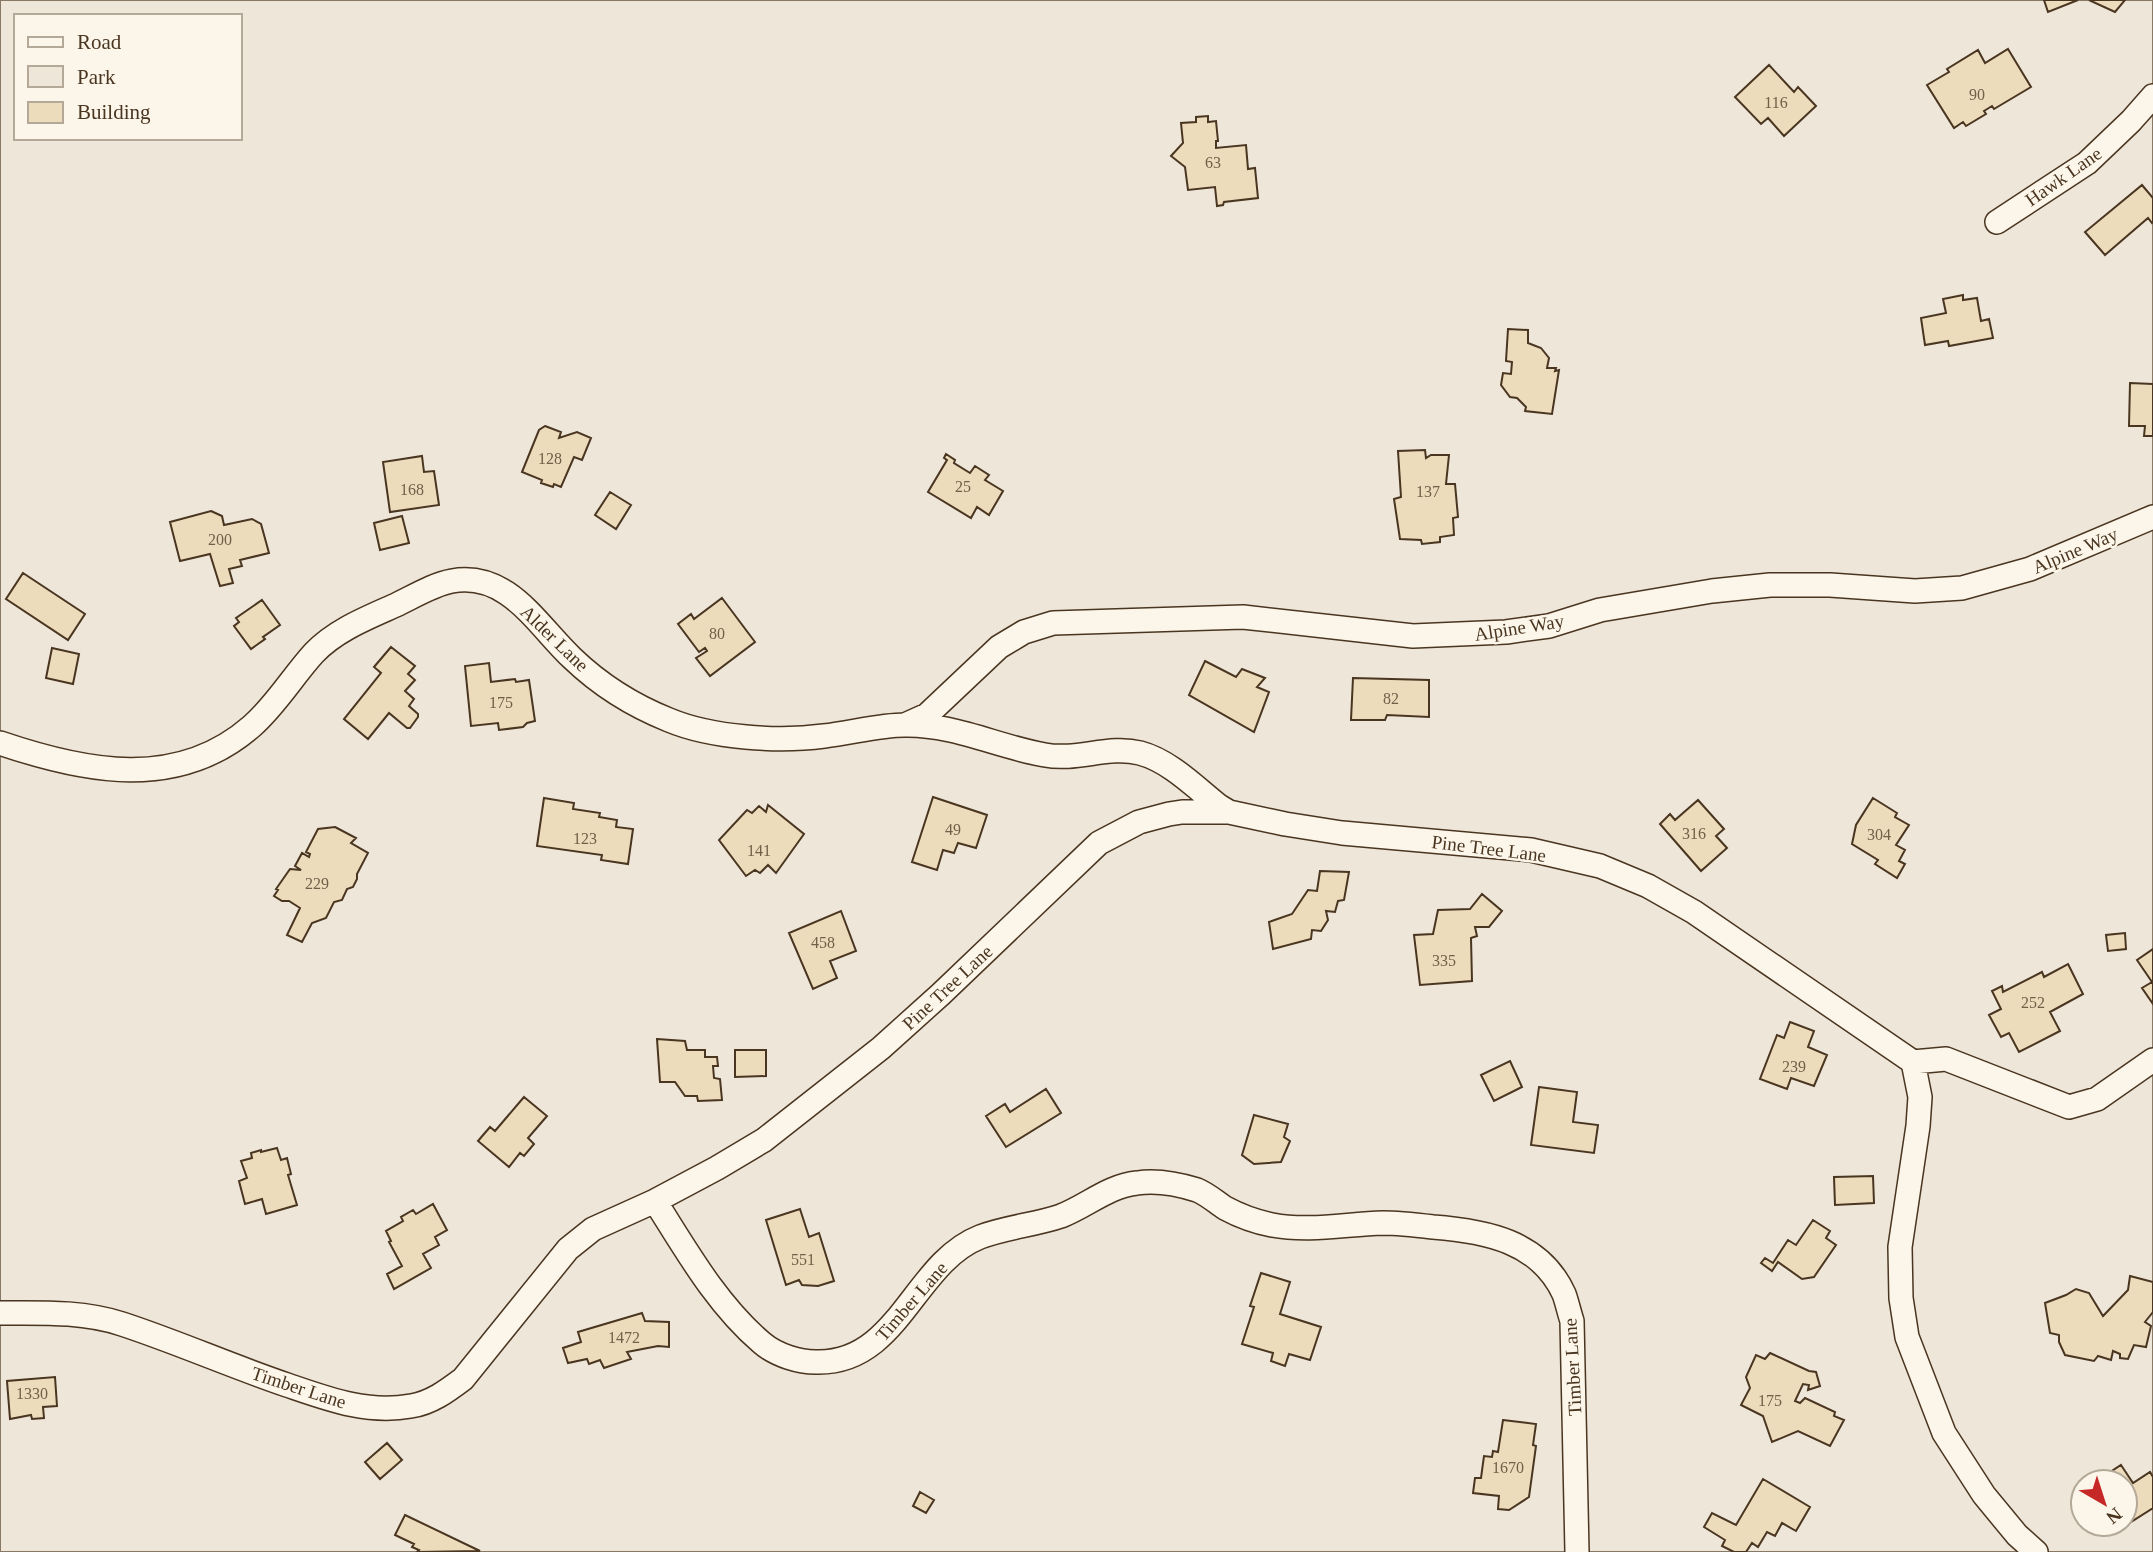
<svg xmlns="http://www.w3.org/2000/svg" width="2153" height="1552" font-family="Georgia,serif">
<rect width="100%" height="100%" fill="#fbf6e9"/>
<path fill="#ede6d9" stroke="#887966" stroke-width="2" fill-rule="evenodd" d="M 0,0 L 2153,0 L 2153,1552 L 0,1552 ZM 16,16 L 240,16 L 240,138 L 16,138 ZM 2083,1482 L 2125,1482 L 2125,1524 L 2083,1524 Z"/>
<path fill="#ecdcbc" stroke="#4a3520" stroke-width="2" d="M 2044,0 L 2078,0 L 2048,12 Z
M 2089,0 L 2125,0 L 2115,12 Z
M 2008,49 L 2031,87 L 1994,109 L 1992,106 L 1984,111 L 1986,114 L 1966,126 L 1963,122 L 1954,128 L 1927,85 L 1949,72 L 1947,69 L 1978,50 L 1985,63 Z
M 1769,65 L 1794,92 L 1798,87 L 1816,106 L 1784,136 L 1768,118 L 1761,124 L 1735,97 Z
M 1208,116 L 1208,122 L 1216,121 L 1218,141 L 1216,141 L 1216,148 L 1246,145 L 1248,169 L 1255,168 L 1258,198 L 1224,202 L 1223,205 L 1217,206 L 1215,187 L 1188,190 L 1185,167 L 1171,156 L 1183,143 L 1181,123 L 1196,122 L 1196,117 Z
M 2142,185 L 2153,198 L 2153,222 L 2152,223 L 2148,218 L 2105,255 L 2085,232 Z
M 1963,295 L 1963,300 L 1977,298 L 1981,321 L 1989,319 L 1993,338 L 1949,346 L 1948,341 L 1925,345 L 1921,318 L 1946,313 L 1943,299 Z
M 1508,329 L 1528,330 L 1528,343 L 1541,348 L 1549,358 L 1547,368 L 1556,368 L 1555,371 L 1559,370 L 1552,414 L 1525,411 L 1526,407 L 1517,398 L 1510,397 L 1501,385 L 1503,373 L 1511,374 L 1512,362 L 1506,361 Z
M 2130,383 L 2153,384 L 2153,436 L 2144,436 L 2145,426 L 2129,426 Z
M 545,426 L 561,432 L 559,438 L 577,432 L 591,438 L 582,460 L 574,457 L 561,487 L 554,484 L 553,487 L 541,483 L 542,480 L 522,472 L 539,430 Z
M 1425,450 L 1426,458 L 1431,455 L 1449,455 L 1446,484 L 1455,484 L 1458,517 L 1453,518 L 1454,535 L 1440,537 L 1440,542 L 1422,544 L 1421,540 L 1400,539 L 1394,499 L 1401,497 L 1398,451 Z
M 946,454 L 955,460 L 954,463 L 970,473 L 975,466 L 989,475 L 985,480 L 1003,491 L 989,515 L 977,507 L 971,518 L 928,492 L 947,460 L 944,458 Z
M 422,456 L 424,472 L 434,471 L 439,505 L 390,512 L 383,462 Z
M 610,492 L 631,505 L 616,529 L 595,515 Z
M 211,511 L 222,516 L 224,525 L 252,519 L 261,524 L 269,553 L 240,560 L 242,566 L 229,569 L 233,583 L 220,586 L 210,554 L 180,561 L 170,522 Z
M 402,516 L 409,543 L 380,550 L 374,523 Z
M 23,573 L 85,614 L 68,640 L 6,599 Z
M 722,598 L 755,642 L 710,676 L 696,658 L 707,651 L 705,648 L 699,652 L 678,624 L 691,614 L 694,619 Z
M 262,600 L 280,625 L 263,637 L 265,639 L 251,649 L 234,626 L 239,622 L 236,618 Z
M 391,647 L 415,666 L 408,674 L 415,680 L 405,691 L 414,699 L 409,706 L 418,714 L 418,717 L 410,728 L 407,728 L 389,713 L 368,739 L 344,719 L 381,673 L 374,667 Z
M 52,648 L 79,654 L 73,684 L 46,678 Z
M 1205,661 L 1236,677 L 1242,669 L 1265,678 L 1257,687 L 1269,692 L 1254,732 L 1189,695 Z
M 489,663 L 491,682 L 515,679 L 516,682 L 529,680 L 535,721 L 527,723 L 523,727 L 499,730 L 498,723 L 471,726 L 465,666 Z
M 1353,678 L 1429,680 L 1429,717 L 1387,715 L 1385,720 L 1351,720 Z
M 933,797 L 987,815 L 976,848 L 958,843 L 954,853 L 943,850 L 937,870 L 912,862 Z
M 544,798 L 574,803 L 573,809 L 600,813 L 599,817 L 617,820 L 616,827 L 633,829 L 628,864 L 601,860 L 602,855 L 537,846 Z
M 1873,798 L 1897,813 L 1895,817 L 1909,825 L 1896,845 L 1905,850 L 1899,861 L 1905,864 L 1897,878 L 1875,864 L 1878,860 L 1852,844 L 1856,825 Z
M 1698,800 L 1724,829 L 1716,836 L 1727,848 L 1701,871 L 1660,824 L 1670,814 L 1675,820 Z
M 768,805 L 804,834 L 776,873 L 768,865 L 760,873 L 755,870 L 746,876 L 719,840 L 747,810 L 752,813 L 759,806 L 766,812 Z
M 335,827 L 356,838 L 351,843 L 368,853 L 357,874 L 357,879 L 353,887 L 347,889 L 342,900 L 334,902 L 326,918 L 312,923 L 302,942 L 287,935 L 300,908 L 289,901 L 282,901 L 274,896 L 278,890 L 276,889 L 290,869 L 301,870 L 295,866 L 302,853 L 309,857 L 310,854 L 306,852 L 318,829 Z
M 1320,871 L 1349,872 L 1344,900 L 1338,901 L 1335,912 L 1326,911 L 1328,920 L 1321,931 L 1312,930 L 1311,939 L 1273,949 L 1269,922 L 1292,914 L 1308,890 L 1317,891 Z
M 1482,894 L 1502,911 L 1489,927 L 1475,927 L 1477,936 L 1471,938 L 1472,981 L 1420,985 L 1414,935 L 1433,934 L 1438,910 L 1470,909 Z
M 841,911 L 856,951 L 830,961 L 837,978 L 813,989 L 789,933 Z
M 2125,933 L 2126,949 L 2108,951 L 2106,935 Z
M 2153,949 L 2153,1004 L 2142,988 L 2152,982 L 2137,960 Z
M 2068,964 L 2083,994 L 2050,1012 L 2060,1031 L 2019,1052 L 2009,1033 L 2001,1037 L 1989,1015 L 2001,1009 L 1992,991 L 2002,986 L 2003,992 L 2042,972 L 2044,977 Z
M 1790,1022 L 1814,1031 L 1808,1047 L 1827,1055 L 1814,1086 L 1791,1078 L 1787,1089 L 1760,1079 L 1777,1035 L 1784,1038 Z
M 657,1039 L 685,1041 L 687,1050 L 705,1050 L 705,1057 L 717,1057 L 718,1066 L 713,1066 L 714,1078 L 720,1079 L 722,1100 L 698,1101 L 697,1096 L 685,1096 L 675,1082 L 660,1082 Z
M 735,1050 L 766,1050 L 766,1076 L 735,1077 Z
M 1510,1061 L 1522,1087 L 1494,1101 L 1481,1075 Z
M 1539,1087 L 1577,1092 L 1573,1122 L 1598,1125 L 1594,1153 L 1531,1145 Z
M 1046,1089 L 1061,1113 L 1006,1147 L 986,1116 L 1005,1104 L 1010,1112 Z
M 524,1097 L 547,1116 L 528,1138 L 534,1144 L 524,1156 L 520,1153 L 509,1167 L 478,1141 L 490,1127 L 495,1131 Z
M 1254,1115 L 1288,1124 L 1284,1137 L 1290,1141 L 1281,1162 L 1254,1164 L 1242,1155 Z
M 277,1148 L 281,1160 L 287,1158 L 291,1174 L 288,1175 L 297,1205 L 266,1214 L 262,1199 L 245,1204 L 239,1181 L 247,1178 L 241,1161 L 252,1158 L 251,1153 L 261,1150 L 261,1152 Z
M 1873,1176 L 1874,1203 L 1835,1205 L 1834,1177 Z
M 433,1204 L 447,1230 L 435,1237 L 439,1245 L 423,1254 L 431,1268 L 394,1289 L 387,1274 L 402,1266 L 389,1242 L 391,1241 L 386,1231 L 403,1221 L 401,1217 L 413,1210 L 416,1214 Z
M 800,1209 L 809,1237 L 819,1233 L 834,1281 L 818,1286 L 802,1285 L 799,1280 L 786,1285 L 766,1220 Z
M 1813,1220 L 1830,1231 L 1826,1238 L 1836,1245 L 1814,1277 L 1802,1279 L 1778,1262 L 1772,1271 L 1761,1263 L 1765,1258 L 1773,1263 L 1788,1240 L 1796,1245 Z
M 1261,1273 L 1290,1282 L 1280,1314 L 1321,1327 L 1310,1360 L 1289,1354 L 1285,1366 L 1271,1361 L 1273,1353 L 1242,1344 L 1254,1307 L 1250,1306 Z
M 2130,1276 L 2153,1282 L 2153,1312 L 2145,1322 L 2151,1326 L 2146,1347 L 2134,1345 L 2128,1359 L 2120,1358 L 2120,1354 L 2113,1351 L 2111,1360 L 2098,1356 L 2094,1361 L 2065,1355 L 2059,1342 L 2059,1335 L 2050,1333 L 2045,1303 L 2066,1295 L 2076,1289 L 2089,1293 L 2103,1316 L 2128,1290 Z
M 642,1313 L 645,1321 L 669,1322 L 669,1347 L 658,1346 L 627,1352 L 631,1359 L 604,1368 L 600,1360 L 589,1364 L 587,1359 L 568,1363 L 563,1348 L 581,1342 L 578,1332 Z
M 1770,1353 L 1809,1371 L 1816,1372 L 1820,1386 L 1808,1390 L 1809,1385 L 1803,1384 L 1795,1401 L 1800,1403 L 1805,1398 L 1835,1412 L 1834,1416 L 1844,1420 L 1830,1446 L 1798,1431 L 1772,1442 L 1763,1416 L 1741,1405 L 1750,1388 L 1746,1377 L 1756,1355 L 1765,1359 Z
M 55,1377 L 57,1406 L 43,1407 L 44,1418 L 32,1419 L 31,1415 L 10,1419 L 7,1381 Z
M 1503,1420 L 1536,1424 L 1533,1445 L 1536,1446 L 1529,1497 L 1509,1510 L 1498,1509 L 1499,1496 L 1473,1493 L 1475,1478 L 1481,1478 L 1484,1456 L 1492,1457 L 1493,1451 L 1498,1452 Z
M 387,1443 L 402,1460 L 380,1479 L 365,1462 Z
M 2121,1465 L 2133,1483 L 2150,1472 L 2153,1477 L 2153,1508 L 2120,1529 L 2116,1524 L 2125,1524 L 2125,1482 L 2095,1482 Z
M 1763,1479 L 1810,1507 L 1796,1531 L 1782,1523 L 1775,1536 L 1767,1532 L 1758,1547 L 1752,1543 L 1746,1552 L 1734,1552 L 1722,1546 L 1725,1540 L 1704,1527 L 1712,1513 L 1736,1525 Z
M 920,1492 L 934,1500 L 926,1513 L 913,1506 Z
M 405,1515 L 480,1551 L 417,1552 L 419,1550 L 412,1547 L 414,1544 L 395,1535 Z"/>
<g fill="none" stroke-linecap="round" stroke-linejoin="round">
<g stroke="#4a3520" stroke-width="26">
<path id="minor" d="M 1997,222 L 2087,163 L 2131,121 L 2153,96
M 907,724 L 927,715 L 999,647 L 1024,632 L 1053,623 L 1243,617 L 1413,636 L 1506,632 L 1549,626 L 1600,610 L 1712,591 L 1770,585 L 1830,585 L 1915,591 L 1962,588 L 2030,569 L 2153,517
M 0,743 C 85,772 178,791 252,726 C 276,705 293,676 314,653 C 336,630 367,618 396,605 C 413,597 434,584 452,581 C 508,571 537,625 572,658 C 599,684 634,706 669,720 C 712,738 779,742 824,736 C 851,733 879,725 905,725 C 954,724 998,747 1045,755 C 1077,761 1109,745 1140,753 C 1170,761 1195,787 1219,806 L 1229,812
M 1913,1062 L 1946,1059 L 2069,1107 L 2097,1099 L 2153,1060
M 655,1201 C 686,1250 717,1305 762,1343 C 776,1355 800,1363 819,1362 C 899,1362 914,1263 980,1237 C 1006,1227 1035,1225 1061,1216 C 1087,1206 1108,1186 1137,1183 C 1157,1180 1178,1184 1197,1190 C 1207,1194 1216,1202 1225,1208 C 1238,1215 1257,1222 1272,1225 C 1309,1232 1346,1224 1383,1223 C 1399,1223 1416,1225 1433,1227 C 1485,1231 1540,1241 1564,1294 C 1567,1302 1569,1312 1572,1321 L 1577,1552
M 0,1313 C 40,1313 83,1311 122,1324 C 177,1342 231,1366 287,1385 C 328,1399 367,1414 411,1406 C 431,1403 447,1391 463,1379 L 568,1249 L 593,1229 L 655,1201 L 717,1168 L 764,1140 L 881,1048 L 941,994 L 1099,843 L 1139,822 L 1169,814 L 1182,812 L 1229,812 L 1285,824 L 1342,833 L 1531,850 L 1600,866 L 1648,886 L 1694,912 L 1913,1062 L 1920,1097 L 1918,1126 L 1900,1247 L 1901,1298 L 1907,1337 L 1944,1433 L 1984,1495 L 2017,1535 L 2036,1552"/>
</g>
<use href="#minor" stroke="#fbf6e9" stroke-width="23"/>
</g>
<g text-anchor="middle" stroke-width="5" stroke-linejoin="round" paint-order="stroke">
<g font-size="16" fill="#725f47">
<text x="1977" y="100">90</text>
<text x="1776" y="108">116</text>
<text x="1213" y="168">63</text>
<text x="550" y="464">128</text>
<text x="963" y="492">25</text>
<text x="412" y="495">168</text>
<text x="1428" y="497">137</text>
<text x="220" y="545">200</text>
<text x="717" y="639">80</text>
<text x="1391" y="704">82</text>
<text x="501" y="708">175</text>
<text x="953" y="835">49</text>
<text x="1694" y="839">316</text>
<text x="1879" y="840">304</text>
<text x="585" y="844">123</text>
<text x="759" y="856">141</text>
<text x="317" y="889">229</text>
<text x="823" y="948">458</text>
<text x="1444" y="966">335</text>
<text x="2033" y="1008">252</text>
<text x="1794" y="1072">239</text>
<text x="803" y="1265">551</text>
<text x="624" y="1343">1472</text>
<text x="32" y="1399">1330</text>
<text x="1770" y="1406">175</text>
<text x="1508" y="1473">1670</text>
</g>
<g font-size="19" fill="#4a3520" stroke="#fbf6e9">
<text transform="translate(2063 176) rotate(-35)" y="7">Hawk Lane</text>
<text transform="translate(2075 550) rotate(-23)" y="7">Alpine Way</text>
<text transform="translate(1519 627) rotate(-9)" y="7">Alpine Way</text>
<text transform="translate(555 638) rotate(44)" y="7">Alder Lane</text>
<text transform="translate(1489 848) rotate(7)" y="7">Pine Tree Lane</text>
<text transform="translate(947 987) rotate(-43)" y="7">Pine Tree Lane</text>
<text transform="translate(911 1301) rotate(-49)" y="7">Timber Lane</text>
<text transform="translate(1572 1367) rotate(-93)" y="7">Timber Lane</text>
<text transform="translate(299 1387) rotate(18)" y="7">Timber Lane</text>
</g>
</g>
<rect x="14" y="14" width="228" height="126" fill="#fbf6e9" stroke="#b4a999" stroke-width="2"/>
<rect x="28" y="37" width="35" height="10" fill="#fbf6e9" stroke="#b4a999" stroke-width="2"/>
<text x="77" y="49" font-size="21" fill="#4a3520">Road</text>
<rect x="28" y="66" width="35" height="21" fill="#ede6d9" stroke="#b4a999" stroke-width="2"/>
<text x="77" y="84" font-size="21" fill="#4a3520">Park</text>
<rect x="28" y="102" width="35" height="21" fill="#ecdcbc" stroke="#b4a999" stroke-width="2"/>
<text x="77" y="119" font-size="21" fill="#4a3520">Building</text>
<g transform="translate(2104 1503) rotate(141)"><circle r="33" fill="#fbf6e9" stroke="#b4a999" stroke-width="2"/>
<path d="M0-5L12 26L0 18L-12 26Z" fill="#c62828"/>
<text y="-10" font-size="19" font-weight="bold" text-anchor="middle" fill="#4a3520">N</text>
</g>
</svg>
